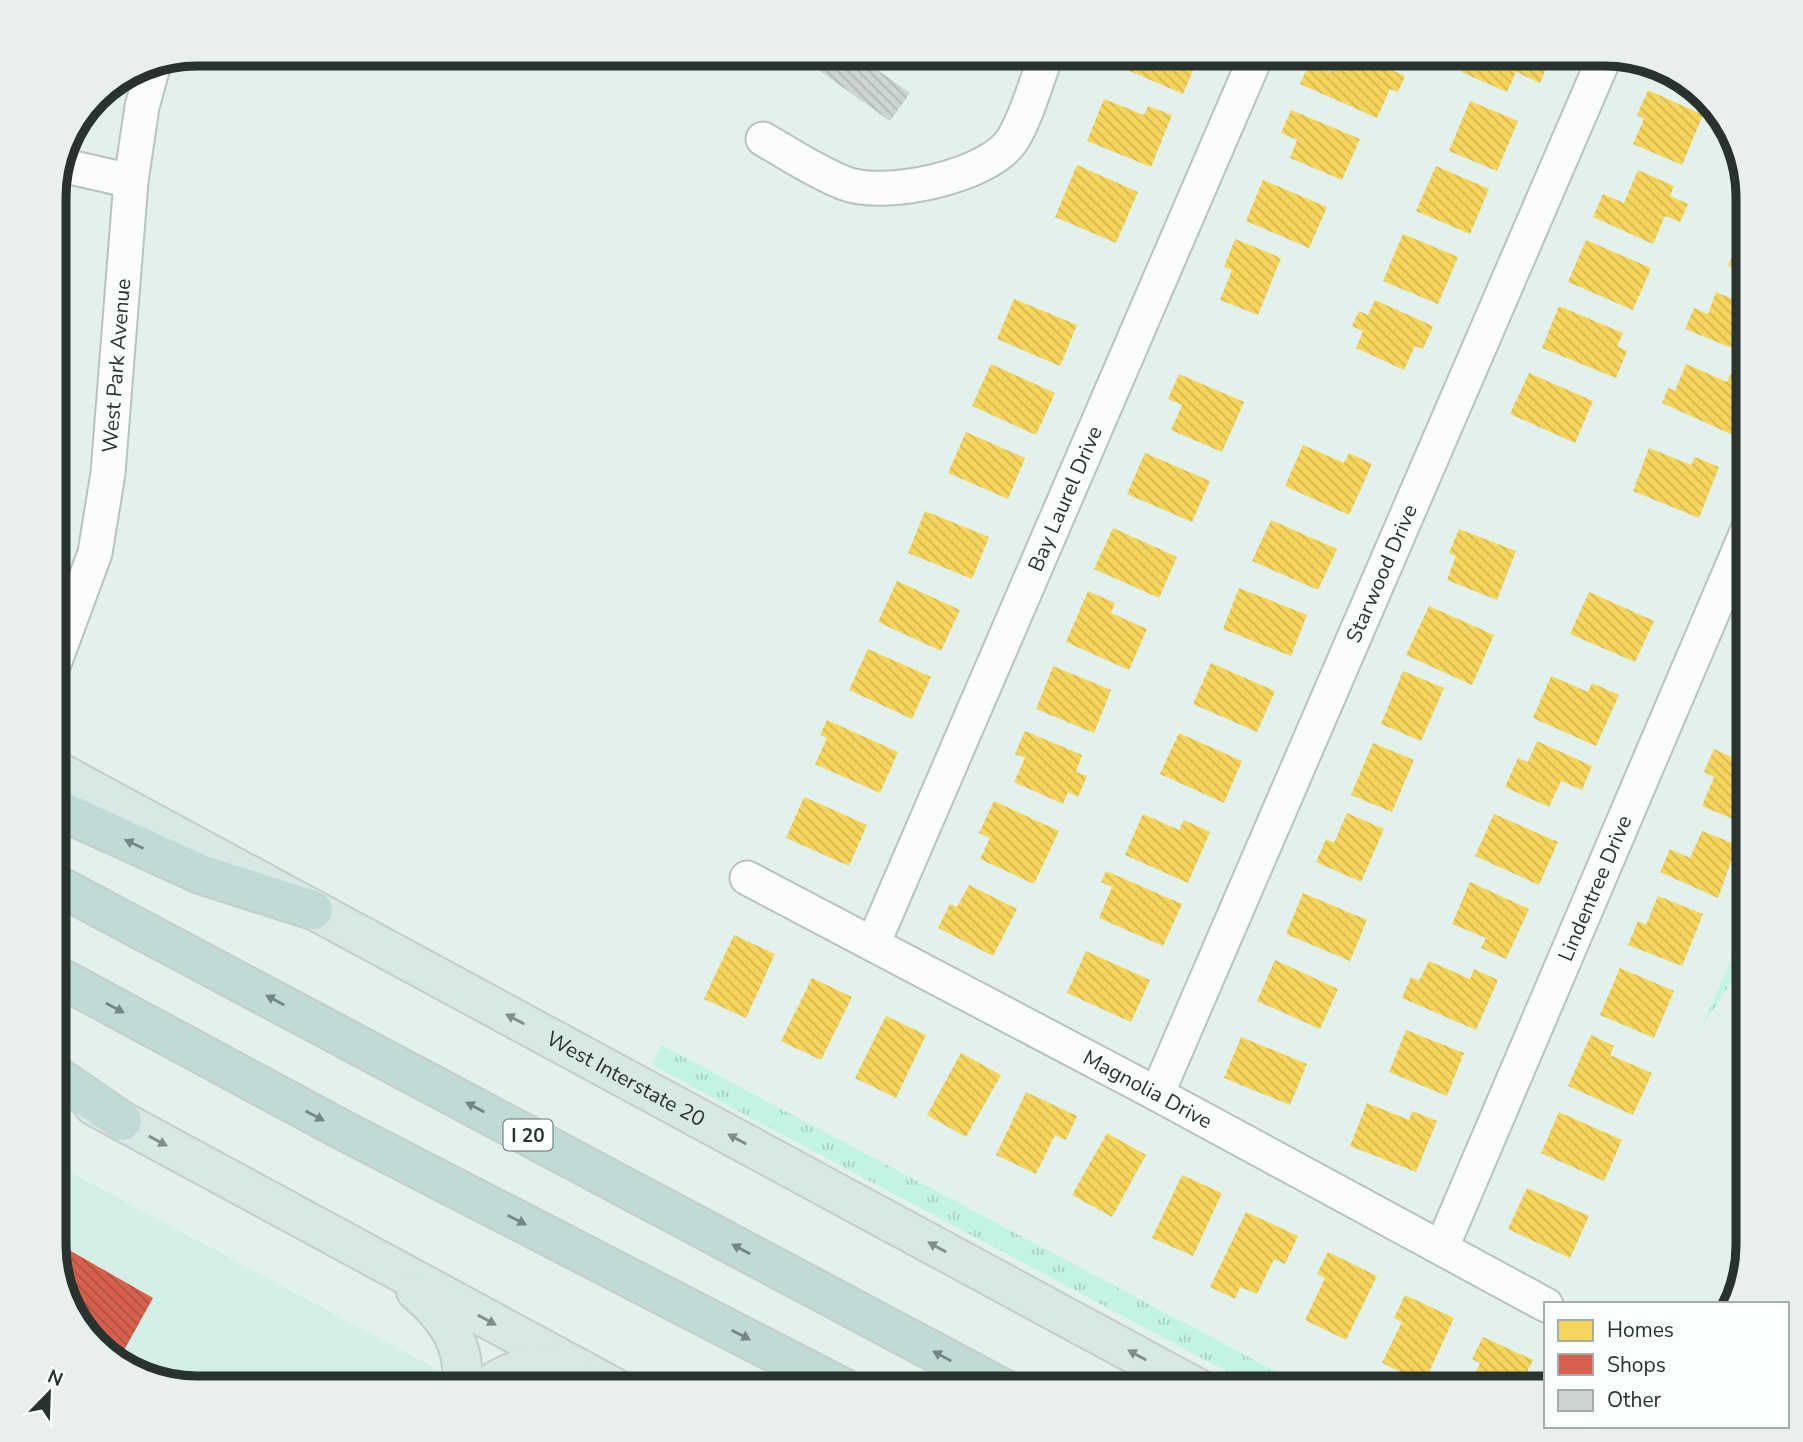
<svg xmlns="http://www.w3.org/2000/svg" width="1803" height="1442" font-family="'Nunito Sans',sans-serif">
<defs>
<pattern id="grass-tufts" width="24" height="20" patternUnits="userSpaceOnUse" patternTransform="scale(1.75)"><rect width="24" height="20" fill="#c3f3e2"/><path d="M3 7l-1-3M5 7V3M7 7l1-3M15 17l-1-3M17 17v-4M19 17l1-3" fill="none" stroke="#a8d1c2"/></pattern>
<pattern id="homes-back-hatch" width="6" height="6" patternUnits="userSpaceOnUse" patternTransform="scale(1.75)"><rect width="6" height="6" fill="#f6d55c"/><path d="M-1 5l2 2M0 0l6 6M5-1l2 2" fill="none" stroke="#d3b750"/></pattern>
<pattern id="shops-back-hatch" width="6" height="6" patternUnits="userSpaceOnUse" patternTransform="scale(1.75)"><rect width="6" height="6" fill="#d6604d"/><path d="M-1 5l2 2M0 0l6 6M5-1l2 2" fill="none" stroke="#ae5040"/></pattern>
<pattern id="building-back-hatch" width="6" height="6" patternUnits="userSpaceOnUse" patternTransform="scale(1.75)"><rect width="6" height="6" fill="#cbd6d2"/><path d="M-1 5l2 2M0 0l6 6M5-1l2 2" fill="none" stroke="#aeb8b5"/></pattern>
</defs>
<rect width="100%" height="100%" fill="#e2f1ec"/>
<path fill="#d4efe5" d="M 55,1164 L 472,1388 L 197,1388 L 151,1380 L 103,1352 L 69,1308 L 55,1254 Z"/>
<path fill="url(#grass-tufts)" d="M 1749,919 L 1749,956 L 1701,1028 Z
M 661,1045 L 1307,1388 L 1258,1388 L 652,1065 Z"/>
<path fill="url(#homes-back-hatch)" d="M 1123,54 L 1200,54 L 1183,94 L 1118,66 Z
M 1339,54 L 1357,54 L 1405,76 L 1398,92 L 1390,89 L 1377,118 L 1300,84 L 1310,62 L 1331,72 Z
M 1469,54 L 1552,54 L 1540,83 L 1516,72 L 1507,92 L 1461,72 Z
M 1648,90 L 1703,115 L 1682,165 L 1633,144 L 1644,119 L 1637,115 Z
M 1104,99 L 1144,115 L 1148,106 L 1172,115 L 1151,167 L 1087,141 Z
M 1470,101 L 1518,121 L 1497,171 L 1449,151 Z
M 1291,110 L 1360,139 L 1342,180 L 1290,158 L 1297,140 L 1281,133 Z
M 1077,165 L 1138,192 L 1116,243 L 1055,217 Z
M 1436,166 L 1489,189 L 1470,234 L 1416,211 Z
M 1638,170 L 1674,186 L 1670,196 L 1688,204 L 1680,222 L 1665,216 L 1653,244 L 1593,217 L 1603,194 L 1624,203 Z
M 1263,180 L 1327,207 L 1309,248 L 1246,221 Z
M 1746,224 L 1749,225 L 1749,274 L 1728,266 Z
M 1403,234 L 1458,257 L 1438,304 L 1383,281 Z
M 1235,239 L 1281,258 L 1258,315 L 1220,300 L 1232,270 L 1224,267 Z
M 1586,240 L 1651,268 L 1633,310 L 1568,282 Z
M 1716,292 L 1749,306 L 1749,355 L 1685,329 L 1694,308 L 1708,314 Z
M 1014,299 L 1077,325 L 1060,366 L 997,339 Z
M 1375,300 L 1433,326 L 1423,349 L 1415,346 L 1404,370 L 1356,348 L 1363,331 L 1352,326 L 1359,311 L 1368,315 Z
M 1559,306 L 1623,333 L 1617,346 L 1627,351 L 1616,378 L 1542,348 Z
M 991,364 L 1055,393 L 1036,435 L 972,406 Z
M 1686,364 L 1727,382 L 1731,373 L 1749,381 L 1749,400 L 1733,435 L 1662,403 L 1668,388 L 1675,391 Z
M 1529,373 L 1593,401 L 1575,443 L 1510,414 Z
M 1179,374 L 1244,402 L 1222,452 L 1171,430 L 1182,405 L 1168,399 Z
M 966,432 L 1025,458 L 1008,499 L 948,473 Z
M 1303,445 L 1344,463 L 1349,453 L 1372,464 L 1349,515 L 1285,486 Z
M 1649,448 L 1691,465 L 1695,457 L 1719,467 L 1699,518 L 1633,491 Z
M 1145,453 L 1210,481 L 1192,522 L 1127,494 Z
M 925,511 L 989,537 L 972,579 L 908,553 Z
M 1271,520 L 1337,549 L 1318,590 L 1252,561 Z
M 1113,528 L 1177,557 L 1159,598 L 1094,569 Z
M 1459,529 L 1516,551 L 1497,600 L 1447,580 L 1456,556 L 1449,553 Z
M 897,581 L 960,610 L 941,651 L 878,622 Z
M 1239,588 L 1307,615 L 1291,656 L 1223,629 Z
M 1088,591 L 1115,603 L 1111,613 L 1147,629 L 1129,670 L 1066,642 Z
M 1589,592 L 1654,621 L 1635,662 L 1570,634 Z
M 1429,606 L 1494,635 L 1472,685 L 1406,655 Z
M 868,649 L 931,677 L 912,719 L 849,690 Z
M 1211,663 L 1275,691 L 1257,732 L 1193,704 Z
M 1053,666 L 1111,690 L 1094,733 L 1036,709 Z
M 1403,671 L 1444,688 L 1421,741 L 1381,724 Z
M 1551,676 L 1588,692 L 1592,683 L 1619,695 L 1596,746 L 1533,718 Z
M 1743,681 L 1749,683 L 1749,740 L 1732,733 L 1741,709 L 1733,706 Z
M 827,720 L 898,752 L 880,793 L 815,764 L 827,738 L 820,735 Z
M 1025,731 L 1082,755 L 1076,772 L 1087,776 L 1078,797 L 1068,792 L 1063,804 L 1014,782 L 1025,758 L 1015,754 Z
M 1179,733 L 1242,761 L 1224,803 L 1160,774 Z
M 1537,741 L 1592,766 L 1582,790 L 1561,781 L 1549,807 L 1505,787 L 1518,758 L 1528,762 Z
M 1373,743 L 1414,760 L 1392,812 L 1351,795 Z
M 1714,749 L 1749,765 L 1749,815 L 1745,824 L 1702,806 L 1714,777 L 1704,772 Z
M 804,797 L 867,825 L 849,866 L 786,838 Z
M 994,801 L 1059,831 L 1034,884 L 980,859 L 990,838 L 979,833 Z
M 1347,813 L 1384,829 L 1361,882 L 1316,862 L 1326,839 L 1334,843 Z
M 1143,814 L 1179,830 L 1184,820 L 1210,832 L 1188,883 L 1125,855 Z
M 1494,814 L 1558,842 L 1539,885 L 1475,856 Z
M 1702,831 L 1737,845 L 1718,898 L 1660,872 L 1670,849 L 1690,858 Z
M 1106,871 L 1182,904 L 1163,946 L 1099,918 L 1112,887 L 1101,882 Z
M 1470,882 L 1529,909 L 1506,959 L 1481,948 L 1486,938 L 1452,924 Z
M 969,885 L 1017,909 L 993,956 L 938,928 L 950,904 L 957,907 Z
M 1303,893 L 1367,920 L 1350,961 L 1286,934 Z
M 1658,896 L 1703,914 L 1682,966 L 1628,945 L 1638,921 L 1646,925 Z
M 734,935 L 775,954 L 746,1018 L 704,999 Z
M 1086,951 L 1150,980 L 1131,1022 L 1067,993 Z
M 1275,960 L 1338,989 L 1320,1029 L 1257,1001 Z
M 1429,961 L 1470,979 L 1474,969 L 1498,980 L 1476,1030 L 1402,998 L 1411,977 L 1419,981 Z
M 1620,968 L 1674,991 L 1654,1038 L 1600,1015 Z
M 812,978 L 852,997 L 821,1060 L 781,1041 Z
M 886,1016 L 926,1035 L 896,1098 L 855,1078 Z
M 1406,1030 L 1464,1053 L 1447,1096 L 1389,1072 Z
M 1591,1035 L 1614,1046 L 1610,1055 L 1652,1073 L 1633,1115 L 1568,1086 Z
M 1241,1037 L 1307,1064 L 1290,1105 L 1224,1078 Z
M 961,1053 L 1001,1075 L 966,1137 L 927,1115 Z
M 1026,1092 L 1077,1116 L 1066,1140 L 1055,1135 L 1036,1174 L 996,1155 Z
M 1367,1103 L 1409,1120 L 1412,1111 L 1437,1121 L 1416,1172 L 1350,1146 Z
M 1559,1112 L 1622,1140 L 1604,1181 L 1541,1153 Z
M 1107,1133 L 1146,1155 L 1112,1217 L 1072,1195 Z
M 1182,1175 L 1222,1193 L 1193,1256 L 1152,1238 Z
M 1527,1188 L 1589,1216 L 1570,1258 L 1508,1229 Z
M 1246,1212 L 1298,1236 L 1285,1264 L 1274,1259 L 1257,1294 L 1240,1287 L 1235,1299 L 1210,1287 Z
M 1328,1252 L 1377,1276 L 1346,1340 L 1305,1320 L 1325,1278 L 1317,1274 Z
M 1405,1295 L 1454,1318 L 1424,1383 L 1382,1363 L 1402,1322 L 1394,1318 Z
M 1483,1337 L 1533,1360 L 1519,1388 L 1469,1388 L 1480,1363 L 1472,1359 Z"/>
<path fill="url(#shops-back-hatch)" d="M 55,1242 L 153,1298 L 118,1361 L 103,1352 L 69,1308 Z"/>
<path fill="url(#building-back-hatch)" d="M 796,54 L 855,54 L 910,93 L 890,121 Z"/>
<g fill="none" stroke-linecap="round" stroke-linejoin="round">
<g stroke="#b8c3bf" stroke-width="37">
<g id="minor">
<path d="M 763,139 C 789,154 816,172 844,183 C 883,199 990,177 1013,139 C 1028,114 1036,81 1047,54"/>
<path d="M 61,165 L 131,181"/>
<path id="s1" d="M 55,661 L 95,553 L 108,473 L 131,181 L 142,107 L 154,63"/>
<path id="s2" d="M 747,878 L 1157,1094 L 1546,1305"/>
<path id="s3" d="M 873,944 L 1257,54"/>
<path id="s4" d="M 1157,1094 L 1606,54"/>
<path id="s5" d="M 1442,1247 L 1749,527"/>
</g>
</g>
<g stroke="#c6cdca" stroke-width="42">
<g id="major">
<path id="s6" d="M 55,770 L 1197,1388"/>
<path d="M 94,1106 L 615,1388"/>
<path d="M 416,1291 C 446,1316 468,1347 461,1388"/>
<path d="M 486,1388 C 512,1367 540,1362 572,1372"/>
</g>
</g>
<g stroke="#c6cdca" stroke-width="42">
<path id="highway" d="M 55,808 L 200,874 L 313,910
M 55,884 L 1002,1388
M 55,975 L 335,1126 L 843,1388
M 55,1075 L 122,1121"/>
</g>
<use href="#minor" stroke="#fbfdfc" stroke-width="33"/>
<use href="#major" stroke="#d8e8e5" stroke-width="38"/>
<use href="#highway" stroke="#c0dbd5" stroke-width="38"/>
</g>
<defs><path id="oneway-solid" d="M-6-.8H1V-3.2L6.5 0L1 3.2V.8H-6Z" transform="scale(1.75)"/></defs>
<g fill="#748682">
<use href="#oneway-solid" transform="translate(134 844) rotate(-155)"/>
<use href="#oneway-solid" transform="translate(275 1000) rotate(-152)"/>
<use href="#oneway-solid" transform="translate(115 1008) rotate(28)"/>
<use href="#oneway-solid" transform="translate(475 1107) rotate(-152)"/>
<use href="#oneway-solid" transform="translate(315 1116) rotate(28)"/>
<use href="#oneway-solid" transform="translate(517 1220) rotate(27)"/>
<use href="#oneway-solid" transform="translate(741 1249) rotate(-152)"/>
<use href="#oneway-solid" transform="translate(741 1335) rotate(27)"/>
<use href="#oneway-solid" transform="translate(942 1356) rotate(-152)"/>
</g>
<g fill="#808d8a">
<use href="#oneway-solid" transform="translate(515 1019) rotate(-152)"/>
<use href="#oneway-solid" transform="translate(737 1139) rotate(-152)"/>
<use href="#oneway-solid" transform="translate(158 1141) rotate(28)"/>
<use href="#oneway-solid" transform="translate(937 1247) rotate(-151)"/>
<use href="#oneway-solid" transform="translate(487 1320) rotate(29)"/>
<use href="#oneway-solid" transform="translate(1137 1355) rotate(-151)"/>
</g>
<g text-anchor="middle" stroke-width="7" stroke-linejoin="round" paint-order="stroke">
<rect fill="#f9fffd" stroke="#67706c" stroke-width="2" x="503.5" y="1119.5" width="49" height="31" rx="5"/>
<g font-size="19" font-weight="bold" fill="#28322e">
<text x="528" y="1142">I 20</text>
</g>
<g font-size="21" fill="#28322e" stroke="#f9fffd">
<text dy="7" stroke="none"><textPath href="#s1" startOffset="304">West Park Avenue</textPath></text>
<text dy="7" stroke="none"><textPath href="#s3" startOffset="485">Bay Laurel Drive</textPath></text>
<text dy="7" stroke="none"><textPath href="#s4" startOffset="567">Starwood Drive</textPath></text>
<text dy="7" stroke="none"><textPath href="#s5" startOffset="390">Lindentree Drive</textPath></text>
<text dy="7" stroke="none"><textPath href="#s6" startOffset="649">West Interstate 20</textPath></text>
<text dy="7" stroke="none"><textPath href="#s2" startOffset="453">Magnolia Drive</textPath></text>
</g>
</g>
<path d="M0 0H1803V1442H0ZM197 66H1605A131 131 0 0 1 1736 197V1245A131 131 0 0 1 1605 1376H197A131 131 0 0 1 66 1245V197A131 131 0 0 1 197 66Z" fill="#e8efec" fill-rule="evenodd"/>
<path fill="none" stroke="#28322e" stroke-width="9" d="M197 66H1605A131 131 0 0 1 1736 197V1245A131 131 0 0 1 1605 1376H197A131 131 0 0 1 66 1245V197A131 131 0 0 1 197 66Z"/>
<rect x="1544" y="1302" width="245" height="126" fill="#f9fffd" stroke="#a5adaa" stroke-width="2"/>
<rect x="1558" y="1320" width="35" height="21" fill="#f6d55c" stroke="#a5adaa" stroke-width="2"/>
<text x="1607" y="1337" font-size="21" fill="#28322e">Homes</text>
<rect x="1558" y="1354" width="35" height="21" fill="#d6604d" stroke="#a5adaa" stroke-width="2"/>
<text x="1607" y="1372" font-size="21" fill="#28322e">Shops</text>
<rect x="1558" y="1390" width="35" height="21" fill="#cbd6d2" stroke="#a5adaa" stroke-width="2"/>
<text x="1607" y="1407" font-size="21" fill="#28322e">Other</text>
<g transform="translate(49 1393) rotate(23)" stroke="#f9fffd" stroke-width="5" paint-order="stroke">
<path d="M0-5L12 26L0 18L-12 26Z" fill="#28322e"/>
<text y="-10" font-size="19" font-weight="bold" text-anchor="middle" fill="#28322e">N</text>
</g>
</svg>
